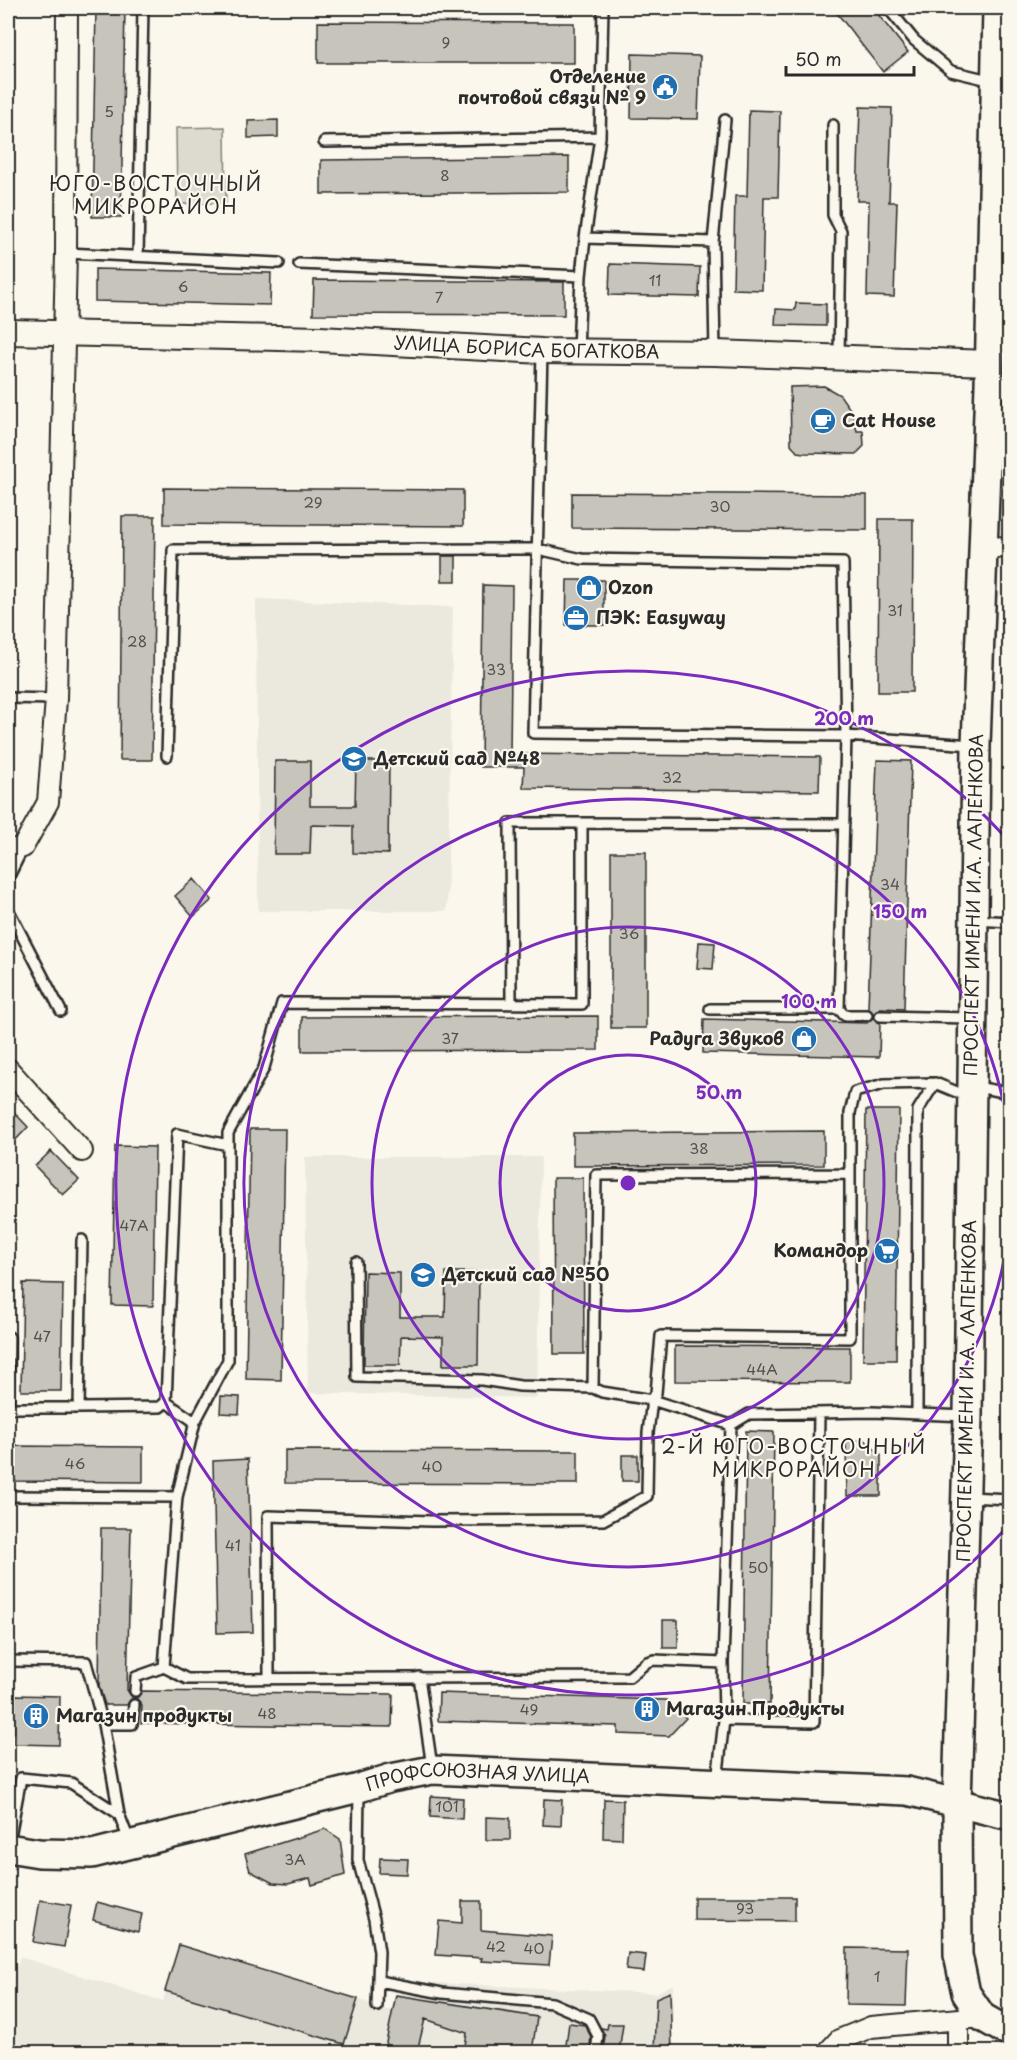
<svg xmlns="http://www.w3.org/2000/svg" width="1017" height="2060" font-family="'Playpen Sans',sans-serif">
<rect width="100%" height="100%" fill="#fbf7ec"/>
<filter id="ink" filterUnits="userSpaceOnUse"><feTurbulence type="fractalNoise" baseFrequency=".0167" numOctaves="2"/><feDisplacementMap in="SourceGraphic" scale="12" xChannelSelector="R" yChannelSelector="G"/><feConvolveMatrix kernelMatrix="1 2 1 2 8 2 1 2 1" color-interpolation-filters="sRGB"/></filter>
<g filter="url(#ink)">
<path fill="#ebe8de" d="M 256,599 L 453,607 L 447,911 L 258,911 Z
M 305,1157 L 541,1157 L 537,1398 L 308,1393 Z
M 179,1945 L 358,1999 L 393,2012 L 396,1995 L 415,1982 L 656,1993 L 673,1984 L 672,2052 L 8,2052 L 8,1994 L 20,1957 L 163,2001 Z"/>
<path fill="#dddad0" stroke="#84827e" stroke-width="1.5" d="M 225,127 L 226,203 L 177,204 L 176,128 Z"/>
<path fill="#c7c4bc" stroke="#2b2b2b" stroke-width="1.5" d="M 96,8 L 125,8 L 121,217 L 92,217 Z
M 833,8 L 873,8 L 908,52 L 883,72 Z
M 318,22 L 574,23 L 574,63 L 318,63 Z
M 632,54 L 700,56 L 698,119 L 631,118 Z
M 860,107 L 892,108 L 889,202 L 897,202 L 894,297 L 867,296 L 869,201 L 857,201 Z
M 749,110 L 780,111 L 778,197 L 764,197 L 762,290 L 733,289 L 735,196 L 747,196 Z
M 278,120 L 278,137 L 248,138 L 248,121 Z
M 569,157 L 569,192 L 321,194 L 321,160 Z
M 610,264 L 700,267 L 699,297 L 609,295 Z
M 95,269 L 271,273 L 270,305 L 95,301 Z
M 314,280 L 564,282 L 564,315 L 313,314 Z
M 796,303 L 826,304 L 826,326 L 775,325 L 776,309 L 795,310 Z
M 824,386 L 840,395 L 852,412 L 857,431 L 863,431 L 864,446 L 856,454 L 804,453 L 797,452 L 791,444 L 790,387 Z
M 164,488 L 463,490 L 463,526 L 164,524 Z
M 572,493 L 867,495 L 867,530 L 572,528 Z
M 122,516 L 155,516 L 152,760 L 120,760 Z
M 879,519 L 913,519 L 912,692 L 878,692 Z
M 442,556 L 456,556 L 456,581 L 442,581 Z
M 567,580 L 604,580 L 604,625 L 566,625 Z
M 483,585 L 512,586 L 510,754 L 820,757 L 819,791 L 523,788 L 524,767 L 481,767 Z
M 877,760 L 911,761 L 904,1009 L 880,1008 L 874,1014 L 868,1008 Z
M 275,761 L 310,761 L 310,806 L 355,806 L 356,761 L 389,761 L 388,854 L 353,853 L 353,826 L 311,825 L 310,854 L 274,854 Z
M 611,852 L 646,852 L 646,1028 L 611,1028 Z
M 194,879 L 212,900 L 193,917 L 175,896 Z
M 699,942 L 715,943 L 713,969 L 697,968 Z
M 598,1016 L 598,1050 L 302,1051 L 302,1017 Z
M 873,1017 L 876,1021 L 880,1023 L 879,1057 L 703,1053 L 704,1019 L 867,1023 Z
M 8,1106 L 28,1127 L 8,1148 Z
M 866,1110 L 899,1110 L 896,1360 L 863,1360 Z
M 250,1129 L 285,1129 L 281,1380 L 246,1379 Z
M 824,1131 L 824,1165 L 573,1166 L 573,1133 Z
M 115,1146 L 155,1147 L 153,1306 L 112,1305 Z
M 51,1151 L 79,1180 L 63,1195 L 35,1166 Z
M 553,1178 L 583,1178 L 584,1354 L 554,1354 Z
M 365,1272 L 400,1273 L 400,1317 L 445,1317 L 446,1272 L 479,1272 L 478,1365 L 443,1365 L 443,1337 L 401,1336 L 400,1365 L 364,1365 Z
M 23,1283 L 63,1284 L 61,1391 L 21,1391 Z
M 675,1346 L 850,1347 L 850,1382 L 675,1381 Z
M 221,1396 L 240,1397 L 239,1414 L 220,1413 Z
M 746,1431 L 774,1432 L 770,1704 L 743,1704 Z
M 865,1440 L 881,1455 L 881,1496 L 847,1496 L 846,1441 Z
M 8,1446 L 143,1447 L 143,1482 L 8,1481 Z
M 285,1450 L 578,1451 L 578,1484 L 285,1483 Z
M 622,1455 L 638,1455 L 638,1481 L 622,1481 Z
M 248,1459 L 253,1632 L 217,1633 L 213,1461 Z
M 101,1528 L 131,1528 L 127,1690 L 132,1697 L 138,1697 L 142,1691 L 393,1694 L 392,1727 L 141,1723 L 142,1705 L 137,1699 L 131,1699 L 127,1705 L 105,1705 L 99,1686 Z
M 663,1620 L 678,1620 L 678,1648 L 663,1648 Z
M 439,1693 L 666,1700 L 686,1718 L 669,1736 L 618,1734 L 618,1726 L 438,1721 Z
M 14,1695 L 60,1696 L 59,1745 L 13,1744 Z
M 431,1796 L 463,1798 L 462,1819 L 430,1817 Z
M 544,1799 L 562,1800 L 561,1826 L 543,1825 Z
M 604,1799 L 623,1800 L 622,1839 L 603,1838 Z
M 486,1817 L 510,1818 L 510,1840 L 486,1840 Z
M 325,1829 L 340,1839 L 345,1875 L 312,1885 L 310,1878 L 288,1884 L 273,1883 L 250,1871 L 245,1854 Z
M 380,1858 L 408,1859 L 407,1874 L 379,1873 Z
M 694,1897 L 795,1897 L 795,1921 L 694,1920 Z
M 40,1900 L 71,1905 L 64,1947 L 33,1942 Z
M 462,1901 L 481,1901 L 481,1930 L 552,1936 L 549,1965 L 481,1961 L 482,1958 L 436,1955 L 439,1921 L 462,1923 Z
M 97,1902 L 142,1914 L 138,1932 L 93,1920 Z
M 179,1945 L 358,1999 L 344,2044 L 165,1991 Z
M 847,1948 L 908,1949 L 906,2006 L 846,2005 Z
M 628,1953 L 646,1955 L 644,1972 L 626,1970 Z
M 670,1992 L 672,2052 L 654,2052 L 656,1998 Z
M 396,1995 L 537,2017 L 532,2052 L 464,2052 L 467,2033 L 425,2019 L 417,2052 L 384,2052 Z
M 569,2023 L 585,2025 L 591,2037 L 589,2052 L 565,2052 Z
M 608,2024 L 623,2024 L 619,2052 L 603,2052 L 605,2036 L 601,2028 L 607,2029 Z"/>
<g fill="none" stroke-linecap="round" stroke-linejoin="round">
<g stroke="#2b2b2b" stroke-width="14">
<path id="service" d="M 888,8 L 914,40 L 951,71 L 993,81
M 833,125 L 833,215 L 841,231 L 839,357
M 324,142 L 600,137
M 585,238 L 713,242
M 66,253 L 279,263
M 138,256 L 143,8
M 299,264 L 581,276
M 542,351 C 540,479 535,606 533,733 L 846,736 L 973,745
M 578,351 L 581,276 L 585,238 L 600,137 L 603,8
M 715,353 L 713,242 L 725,120
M 8,698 L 56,699
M 167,756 L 173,550 L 538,549 L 582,559 L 843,563 L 846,736 L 839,1009 L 710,1009
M 8,889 L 8,878 L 22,850
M 8,909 L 61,1011
M 976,920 L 1010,922
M 511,1004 L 510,823 L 582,823
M 839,1009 L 844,1015 L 867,1015
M 880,1016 L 970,1018
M 976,1087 L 1004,1092 L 1010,1097
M 849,1174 L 596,1175 L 593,1388 L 602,1392 L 652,1400 L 656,1393 L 661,1336 L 850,1338 L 850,1113 L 855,1092 L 884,1084 L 935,1083 L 969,1097
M 82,1240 L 79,1408 L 160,1407 L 166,1402
M 356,1262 L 357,1377 L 482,1380 L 520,1386 L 593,1388
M 8,1408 L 79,1408
M 8,1408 L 9,1337
M 917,1413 L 918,1110 L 935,1083
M 195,1422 L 166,1402 L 177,1134 L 228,1145
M 8,1496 L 177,1497
M 968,1497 L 1010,1499
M 8,1661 L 86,1662 L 103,1724 L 119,1814 L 130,1843
M 723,1663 L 654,1660 L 647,1662 L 629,1677 L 187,1679 L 164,1667 L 177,1497 L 195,1422 L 228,1360 L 228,1133 L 264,1068 L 282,1003 L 582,1004 L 582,823 L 844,824
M 419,1677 L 432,1767
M 269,1678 L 268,1516 L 431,1521 L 603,1520 L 647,1496 L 648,1433 L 652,1400 L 731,1425
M 135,1691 L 136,1677 L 164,1667
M 724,1720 L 814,1722 L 819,1414
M 103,1724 L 132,1724 L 134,1705
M 717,1781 L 724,1720 L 723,1663 L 731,1425 L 749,1414 L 872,1412 L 966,1416
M 359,1790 L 358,1860 L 374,1919 L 379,1952 L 377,2006
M 8,1847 L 21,1778 L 71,1783 L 119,1814
M 379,1981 L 442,1993 L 552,2003 L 589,2019 L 598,2036 L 596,2052"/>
</g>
<g stroke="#2b2b2b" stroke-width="24">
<path id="minor" d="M 989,385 L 1010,386
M 983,548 L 1010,547
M 8,851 L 23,847 L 48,802 L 56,699 L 66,253 L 67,8
M 8,1069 L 82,1151
M 828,2052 L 839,2040 L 871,2027 L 982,2017
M 958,2052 L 958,2020"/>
</g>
<g stroke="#2b2b2b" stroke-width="28">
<g id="tertiary">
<path id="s1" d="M 8,332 L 320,339 L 542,351 L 715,353 L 989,363"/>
</g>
</g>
<g stroke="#2b2b2b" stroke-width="32">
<g id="secondary">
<path d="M 997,8 L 989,385 L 976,745 L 968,1416 L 957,1803 L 958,1955 L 966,1993 L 982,2017 L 1010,2033"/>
<path id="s2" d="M 8,1848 L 39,1853 L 92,1854 L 359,1788 L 391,1778 L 432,1770 L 907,1791 L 1010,1816"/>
</g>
</g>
<use href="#service" stroke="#fbf7ec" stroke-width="9"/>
<use href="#minor" stroke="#fbf7ec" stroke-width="20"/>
<use href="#tertiary" stroke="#fbf7ec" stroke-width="24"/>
<use href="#secondary" stroke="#fbf7ec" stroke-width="27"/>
</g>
</g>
<g fill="none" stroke="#7b2cbf" stroke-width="3">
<circle cx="628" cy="1183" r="128"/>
<circle cx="628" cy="1183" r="256"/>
<path d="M1009 1230A384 384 0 1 1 1009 1136"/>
<path d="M1008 1526A512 512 0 1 1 1008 840"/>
</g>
<defs>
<g id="civic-disc" transform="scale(1.35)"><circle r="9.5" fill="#1f6fb2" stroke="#fbf7ec"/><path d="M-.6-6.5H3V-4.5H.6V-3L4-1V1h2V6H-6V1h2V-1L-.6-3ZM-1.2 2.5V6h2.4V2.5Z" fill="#fff"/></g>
<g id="cafe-disc" transform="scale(1.35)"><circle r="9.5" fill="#1f6fb2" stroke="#fbf7ec"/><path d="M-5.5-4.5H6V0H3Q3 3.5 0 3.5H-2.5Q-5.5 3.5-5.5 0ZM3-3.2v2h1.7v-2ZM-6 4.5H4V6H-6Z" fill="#fff"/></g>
<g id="shop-disc" transform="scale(1.35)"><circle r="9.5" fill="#1f6fb2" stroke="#fbf7ec"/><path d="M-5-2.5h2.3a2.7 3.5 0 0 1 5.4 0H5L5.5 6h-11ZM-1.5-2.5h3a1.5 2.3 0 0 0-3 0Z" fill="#fff"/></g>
<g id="office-disc" transform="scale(1.35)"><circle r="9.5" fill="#1f6fb2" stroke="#fbf7ec"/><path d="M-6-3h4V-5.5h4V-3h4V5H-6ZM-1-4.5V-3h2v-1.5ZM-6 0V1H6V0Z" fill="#fff"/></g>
<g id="school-disc" transform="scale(1.35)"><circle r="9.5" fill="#1f6fb2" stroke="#fbf7ec"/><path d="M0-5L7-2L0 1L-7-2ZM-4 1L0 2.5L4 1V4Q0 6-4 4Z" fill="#fff"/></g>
<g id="supermarket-disc" transform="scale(1.35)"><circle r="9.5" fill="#1f6fb2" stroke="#fbf7ec"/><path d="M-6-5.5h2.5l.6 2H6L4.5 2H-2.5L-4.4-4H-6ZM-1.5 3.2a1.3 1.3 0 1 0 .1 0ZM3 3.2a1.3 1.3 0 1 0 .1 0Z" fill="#fff"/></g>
<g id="building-disc" transform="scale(1.35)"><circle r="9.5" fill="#1f6fb2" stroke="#fbf7ec"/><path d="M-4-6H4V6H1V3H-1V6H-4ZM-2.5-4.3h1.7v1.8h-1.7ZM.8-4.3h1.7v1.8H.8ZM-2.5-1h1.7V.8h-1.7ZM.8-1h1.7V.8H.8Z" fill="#fff"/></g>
</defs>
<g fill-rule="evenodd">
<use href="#civic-disc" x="665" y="87"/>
<use href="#cafe-disc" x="823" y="421"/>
<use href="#shop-disc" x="589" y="588"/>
<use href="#office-disc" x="576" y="618"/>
<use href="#school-disc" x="354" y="759"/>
<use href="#shop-disc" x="804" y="1039"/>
<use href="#supermarket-disc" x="887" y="1251"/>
<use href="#school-disc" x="423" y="1275"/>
<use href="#building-disc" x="647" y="1709"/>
<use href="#building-disc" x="36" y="1716"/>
</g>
<g text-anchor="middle" stroke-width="4.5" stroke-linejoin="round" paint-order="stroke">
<g font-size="15" fill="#52514f">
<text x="446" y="48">9</text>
<text x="109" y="117">5</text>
<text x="445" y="181">8</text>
<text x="655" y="286">11</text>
<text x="183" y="292">6</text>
<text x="439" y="303">7</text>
<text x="313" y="508">29</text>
<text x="720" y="512">30</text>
<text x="895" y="616">31</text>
<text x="137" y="647">28</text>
<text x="496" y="675">33</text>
<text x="672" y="783">32</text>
<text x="890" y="890">34</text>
<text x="629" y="939">36</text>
<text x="450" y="1044">37</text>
<text x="699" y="1154">38</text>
<text x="134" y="1231">47А</text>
<text x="42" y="1342">47</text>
<text x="762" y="1375">44А</text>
<text x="75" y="1469">46</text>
<text x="432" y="1472">40</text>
<text x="233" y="1551">41</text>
<text x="758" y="1573">50</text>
<text x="529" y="1715">49</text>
<text x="267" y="1719">48</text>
<text x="447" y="1812">101</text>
<text x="295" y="1865">3А</text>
<text x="745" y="1914">93</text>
<text x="496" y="1952">42</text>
<text x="534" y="1954">40</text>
<text x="877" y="1982">1</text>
</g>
<g font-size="18" font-weight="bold" fill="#2b2b2b" stroke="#fbf7ec" text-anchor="start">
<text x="646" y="83" text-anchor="end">Отделение<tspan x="646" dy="21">почтовой связи № 9</tspan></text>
<text x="842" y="427">Cat House</text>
<text x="608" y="594">Ozon</text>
<text x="596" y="624">ПЭК: Easyway</text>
<text x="374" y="765">Детский сад №48</text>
<text x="784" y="1045" text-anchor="end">Радуга Звуков</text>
<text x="868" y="1257" text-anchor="end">Командор</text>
<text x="442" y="1281">Детский сад №50</text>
<text x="666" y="1715">Магазин Продукты</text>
<text x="56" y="1722">Магазин продукты</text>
</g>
<g font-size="18" fill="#2b2b2b" stroke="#fbf7ec">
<text dy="6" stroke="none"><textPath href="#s1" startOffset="519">УЛИЦА БОРИСА БОГАТКОВА</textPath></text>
<text transform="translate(974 905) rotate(-89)" y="6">ПРОСПЕКТ ИМЕНИ И.А. ЛАПЕНКОВА</text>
<text transform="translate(967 1391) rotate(-89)" y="6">ПРОСПЕКТ ИМЕНИ И.А. ЛАПЕНКОВА</text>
<text dy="6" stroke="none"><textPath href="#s2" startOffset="480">ПРОФСОЮЗНАЯ УЛИЦА</textPath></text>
</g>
<g font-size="20" letter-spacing="1.5" fill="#2b2b2b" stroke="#fbf7ec">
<text x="156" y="191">ЮГО-ВОСТОЧНЫЙ<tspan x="156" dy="23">МИКРОРАЙОН</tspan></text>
<text x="794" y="1454">2-Й ЮГО-ВОСТОЧНЫЙ<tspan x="794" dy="23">МИКРОРАЙОН</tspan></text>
</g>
</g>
<circle cx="628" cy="1183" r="9" fill="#7b2cbf" stroke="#fbf7ec" stroke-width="3"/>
<g font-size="18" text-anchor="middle" font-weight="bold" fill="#7b2cbf" stroke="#fbf7ec" stroke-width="4.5" stroke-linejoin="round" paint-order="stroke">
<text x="844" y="725">200 m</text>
<text x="900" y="918">150 m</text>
<text x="809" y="1008">100 m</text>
<text x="719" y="1099">50 m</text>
</g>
<rect width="1017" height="2060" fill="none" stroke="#fbf7ec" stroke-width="30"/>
<rect x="15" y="15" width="987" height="2030" fill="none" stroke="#2b2b2b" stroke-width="2" filter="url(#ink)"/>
<path d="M786 66v9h128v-9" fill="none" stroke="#2b2b2b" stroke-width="3"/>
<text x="795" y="66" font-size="18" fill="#2b2b2b" stroke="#fbf7ec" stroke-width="4.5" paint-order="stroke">50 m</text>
</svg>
